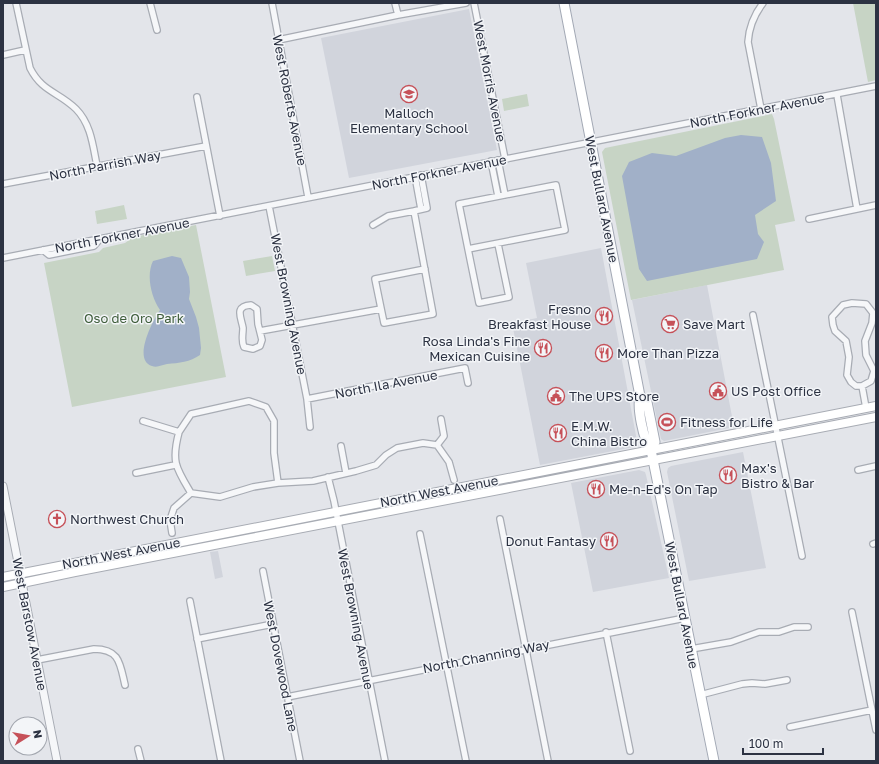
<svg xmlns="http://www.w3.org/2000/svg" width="879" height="764" font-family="'Golos Text',sans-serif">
<rect width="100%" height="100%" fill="#e3e5ea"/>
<path fill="#d1d4dc" d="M 469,9 L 497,150 L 349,178 L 321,38 Z
M 601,248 L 637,441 L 634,447 L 540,465 L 512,323 L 537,318 L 526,263 Z
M 707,285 L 734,427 L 664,441 L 661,439 L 632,300 Z
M 743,452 L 766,568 L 689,581 L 667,472 L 668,468 L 671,466 Z
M 639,470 L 645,472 L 646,475 L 669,578 L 593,592 L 571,483 Z
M 218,551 L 223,577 L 215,579 L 210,552 Z"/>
<path fill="#c7d4c5" d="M 853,3 L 876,3 L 876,80 L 868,82 Z
M 527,94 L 529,106 L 504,111 L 502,99 Z
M 772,114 L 774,119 L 795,221 L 775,225 L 784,270 L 631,300 L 602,152 L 605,148 Z
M 124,205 L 127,219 L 97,224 L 95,211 Z
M 196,225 L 226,377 L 72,407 L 44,263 L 99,252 L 103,248 L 125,243 L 133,237 Z
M 272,256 L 275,271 L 246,276 L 243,261 Z"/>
<path fill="#a1b0c8" d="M 741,135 L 762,137 L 771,163 L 776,201 L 755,215 L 758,234 L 764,242 L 757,259 L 647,281 L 639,269 L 622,176 L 629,162 L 652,153 L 676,156 L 725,138 Z
M 172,256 L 181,258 L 189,277 L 190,292 L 189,299 L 196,317 L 199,328 L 201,348 L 200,355 C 190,362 179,363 167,364 C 162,365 157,368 152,366 C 132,360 153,320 160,310 C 151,297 146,275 153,261 Z"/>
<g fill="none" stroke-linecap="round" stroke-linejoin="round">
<g stroke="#a8acb4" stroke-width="8">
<path id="minor" d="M 16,3 L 30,68 C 42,92 59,92 76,109 C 91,124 93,146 97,166
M 150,3 L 157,30
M 272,3 L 308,197
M 395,3 L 398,15
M 474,3 L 505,159
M 278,40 L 398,15 L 466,3
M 3,55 L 25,50
M 837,95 L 857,209
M 197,97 L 220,216
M 761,109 L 748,42 C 749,26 754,15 763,3
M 498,160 L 505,195
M 491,161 L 498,196
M 421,175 L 427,208 L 414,211 L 433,314 L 384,323 L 375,279 L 425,269
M 415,176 L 421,209
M 3,184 L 206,146
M 556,185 L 565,230 L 468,249 L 459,204 Z
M 269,206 L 307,399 L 310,427
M 809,219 L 876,205
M 373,225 L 388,216 L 414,211
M 468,249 L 479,303 L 509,297 L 498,244
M 43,250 L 49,255 L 94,246 L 100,239
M 3,258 L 876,86
M 852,303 L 866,304 L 873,313 L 872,323 L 865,341 L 866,355 L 874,371 L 871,381 L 862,386 L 856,386 L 851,382 L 847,375 L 849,357 L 846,341 L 835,331 L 833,325 L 832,317 L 843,305 Z
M 251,305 L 257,309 L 258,324 L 262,340 L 260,346 L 253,349 L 244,347 C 241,341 243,335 243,328 C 241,317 234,306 251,305 Z
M 753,315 L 802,556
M 260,331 L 381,309
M 862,386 L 866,408
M 307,399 L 465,368 L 468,383
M 441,419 L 444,436 L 437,445 L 449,462 L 454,480
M 143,421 L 179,432 L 191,414 L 249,401 L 266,407 L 274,421 L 274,453 L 278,483
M 179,432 C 171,462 176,468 191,493 L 220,497 L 253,487 L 278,483 L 313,481 L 356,471 L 376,465 L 386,455 L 397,448 L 423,443 L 437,445
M 341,446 L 346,473
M 858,470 L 876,466
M 136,473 L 175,465
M 328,477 L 334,501 L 385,761
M 500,519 L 548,761
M 172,533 L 170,520 L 174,508 L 191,493
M 420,534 L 466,761
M 873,544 L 876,543
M 263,571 L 300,761
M 190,601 L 221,761
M 852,612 L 876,730
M 606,632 L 630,751
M 197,639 L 273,624
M 691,649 L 731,642 L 759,632 L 779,632 L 794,627 L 808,627
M 37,660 L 94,649 C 120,649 120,664 125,685
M 700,695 L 742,684 L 752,683 L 765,684 L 787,680
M 287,697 L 685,618
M 790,727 L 872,710
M 138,749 L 141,761"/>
</g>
<g stroke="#a8acb4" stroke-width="9">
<path id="tertiary" d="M 3,486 L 57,761"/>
</g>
<g stroke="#a8acb4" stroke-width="10">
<path id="secondary" d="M 3,577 L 876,406
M 3,587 L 75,572 L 876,417"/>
</g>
<g stroke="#a3a9b5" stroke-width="11">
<path id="primary" d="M 564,3 L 640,396 C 637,408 643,439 651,450 L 714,761
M 640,396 L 647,402 L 655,442 L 651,450"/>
</g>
<use href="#minor" stroke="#f6f7f9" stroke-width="5.5"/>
<use href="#tertiary" stroke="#f6f7f9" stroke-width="7"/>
<use href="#secondary" stroke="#fff" stroke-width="8"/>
<use href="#primary" stroke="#fff" stroke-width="9"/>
</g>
<defs>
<g id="school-ring" transform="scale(0.9)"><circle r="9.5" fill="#f3f5f8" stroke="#c65159" stroke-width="1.5"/><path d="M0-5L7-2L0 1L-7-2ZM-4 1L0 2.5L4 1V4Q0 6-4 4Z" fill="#c65159"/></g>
<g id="restaurant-ring" transform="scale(0.9)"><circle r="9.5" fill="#f3f5f8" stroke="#c65159" stroke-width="1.5"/><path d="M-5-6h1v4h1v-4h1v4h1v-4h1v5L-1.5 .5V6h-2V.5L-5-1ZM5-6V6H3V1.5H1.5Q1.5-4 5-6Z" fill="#c65159"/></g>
<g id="supermarket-ring" transform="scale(0.9)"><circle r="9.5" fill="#f3f5f8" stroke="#c65159" stroke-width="1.5"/><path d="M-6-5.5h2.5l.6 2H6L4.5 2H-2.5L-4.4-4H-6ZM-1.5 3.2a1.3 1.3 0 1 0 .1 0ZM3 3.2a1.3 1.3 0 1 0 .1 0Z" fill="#c65159"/></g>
<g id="civic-ring" transform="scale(0.9)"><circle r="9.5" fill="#f3f5f8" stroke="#c65159" stroke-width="1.5"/><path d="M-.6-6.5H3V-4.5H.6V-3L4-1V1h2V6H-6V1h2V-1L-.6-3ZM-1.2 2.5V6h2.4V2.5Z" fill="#c65159"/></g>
<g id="stadium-ring" transform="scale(0.9)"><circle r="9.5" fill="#f3f5f8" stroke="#c65159" stroke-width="1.5"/><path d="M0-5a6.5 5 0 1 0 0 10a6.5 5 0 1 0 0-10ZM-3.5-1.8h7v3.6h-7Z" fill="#c65159"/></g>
<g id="church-ring" transform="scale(0.9)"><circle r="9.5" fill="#f3f5f8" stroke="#c65159" stroke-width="1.5"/><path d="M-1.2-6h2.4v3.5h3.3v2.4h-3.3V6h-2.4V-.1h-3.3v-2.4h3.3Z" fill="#c65159"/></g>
</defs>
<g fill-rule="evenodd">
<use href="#school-ring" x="409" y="94"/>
<use href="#restaurant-ring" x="604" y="316"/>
<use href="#supermarket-ring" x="670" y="324"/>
<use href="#restaurant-ring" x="543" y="348"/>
<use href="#restaurant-ring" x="604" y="353"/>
<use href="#civic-ring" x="718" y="391"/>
<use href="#civic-ring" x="556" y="396"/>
<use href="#stadium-ring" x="667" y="422"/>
<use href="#restaurant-ring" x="558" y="433"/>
<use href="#restaurant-ring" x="728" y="475"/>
<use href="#restaurant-ring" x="596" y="489"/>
<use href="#church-ring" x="57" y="519"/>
<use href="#restaurant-ring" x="609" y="541"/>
</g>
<g text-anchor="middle" stroke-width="3" stroke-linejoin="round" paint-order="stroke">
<g font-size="13" fill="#2c3242" stroke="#f3f5f8">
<text transform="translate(490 81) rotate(79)" y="5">West Morris Avenue</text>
<text transform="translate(290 100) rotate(79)" y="5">West Roberts Avenue</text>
<text transform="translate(757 110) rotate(-11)" y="5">North Forkner Avenue</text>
<text transform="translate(105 165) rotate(-11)" y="5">North Parrish Way</text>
<text transform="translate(439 172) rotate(-11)" y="5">North Forkner Avenue</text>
<text transform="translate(602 199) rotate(79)" y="5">West Bullard Avenue</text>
<text transform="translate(122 235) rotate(-11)" y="5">North Forkner Avenue</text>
<text transform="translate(289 304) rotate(79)" y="5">West Browning Avenue</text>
<text transform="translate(386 384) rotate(-11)" y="5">North Ila Avenue</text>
<text transform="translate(439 491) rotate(-11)" y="5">North West Avenue</text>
<text transform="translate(121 553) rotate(-11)" y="5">North West Avenue</text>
<text transform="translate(682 605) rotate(79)" y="5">West Bullard Avenue</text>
<text transform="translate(356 619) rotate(79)" y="5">West Browning Avenue</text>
<text transform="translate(30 624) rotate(79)" y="5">West Barstow Avenue</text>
<text transform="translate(486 656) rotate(-11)" y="5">North Channing Way</text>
<text transform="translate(281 666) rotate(79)" y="5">West Dovewood Lane</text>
</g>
<g font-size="13" fill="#2c3242" stroke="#f3f5f8" text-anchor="start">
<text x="409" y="118" text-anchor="middle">Malloch<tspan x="409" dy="15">Elementary School</tspan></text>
<text x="591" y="314" text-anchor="end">Fresno<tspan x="591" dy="15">Breakfast House</tspan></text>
<text x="683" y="329">Save Mart</text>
<text x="530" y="346" text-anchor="end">Rosa Linda's Fine<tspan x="530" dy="15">Mexican Cuisine</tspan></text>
<text x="617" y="358">More Than Pizza</text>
<text x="731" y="396">US Post Office</text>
<text x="569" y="401">The UPS Store</text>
<text x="680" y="427">Fitness for Life</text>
<text x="571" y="431">E.M.W.<tspan x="571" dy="15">China Bistro</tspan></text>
<text x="741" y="473">Max's<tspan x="741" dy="15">Bistro &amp; Bar</tspan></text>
<text x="609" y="494">Me-n-Ed's On Tap</text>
<text x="70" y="524">Northwest Church</text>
<text x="596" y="546" text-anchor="end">Donut Fantasy</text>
</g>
<g font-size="13" fill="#3e5d3a" stroke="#f3f5f8">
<text x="134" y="323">Oso de Oro Park</text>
</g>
</g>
<rect width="879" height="764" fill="none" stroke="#2c3242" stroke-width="8"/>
<g transform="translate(28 736) rotate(79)"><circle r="19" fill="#f3f5f8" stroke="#a3a7af"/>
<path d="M0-3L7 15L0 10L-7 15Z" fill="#c65159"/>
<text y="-6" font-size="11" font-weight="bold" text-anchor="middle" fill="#2c3242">N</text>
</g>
<path d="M743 748v6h80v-6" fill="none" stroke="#2c3242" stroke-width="2"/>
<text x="749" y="748" font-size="12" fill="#2c3242" stroke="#f3f5f8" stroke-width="3" paint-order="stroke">100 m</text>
</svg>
